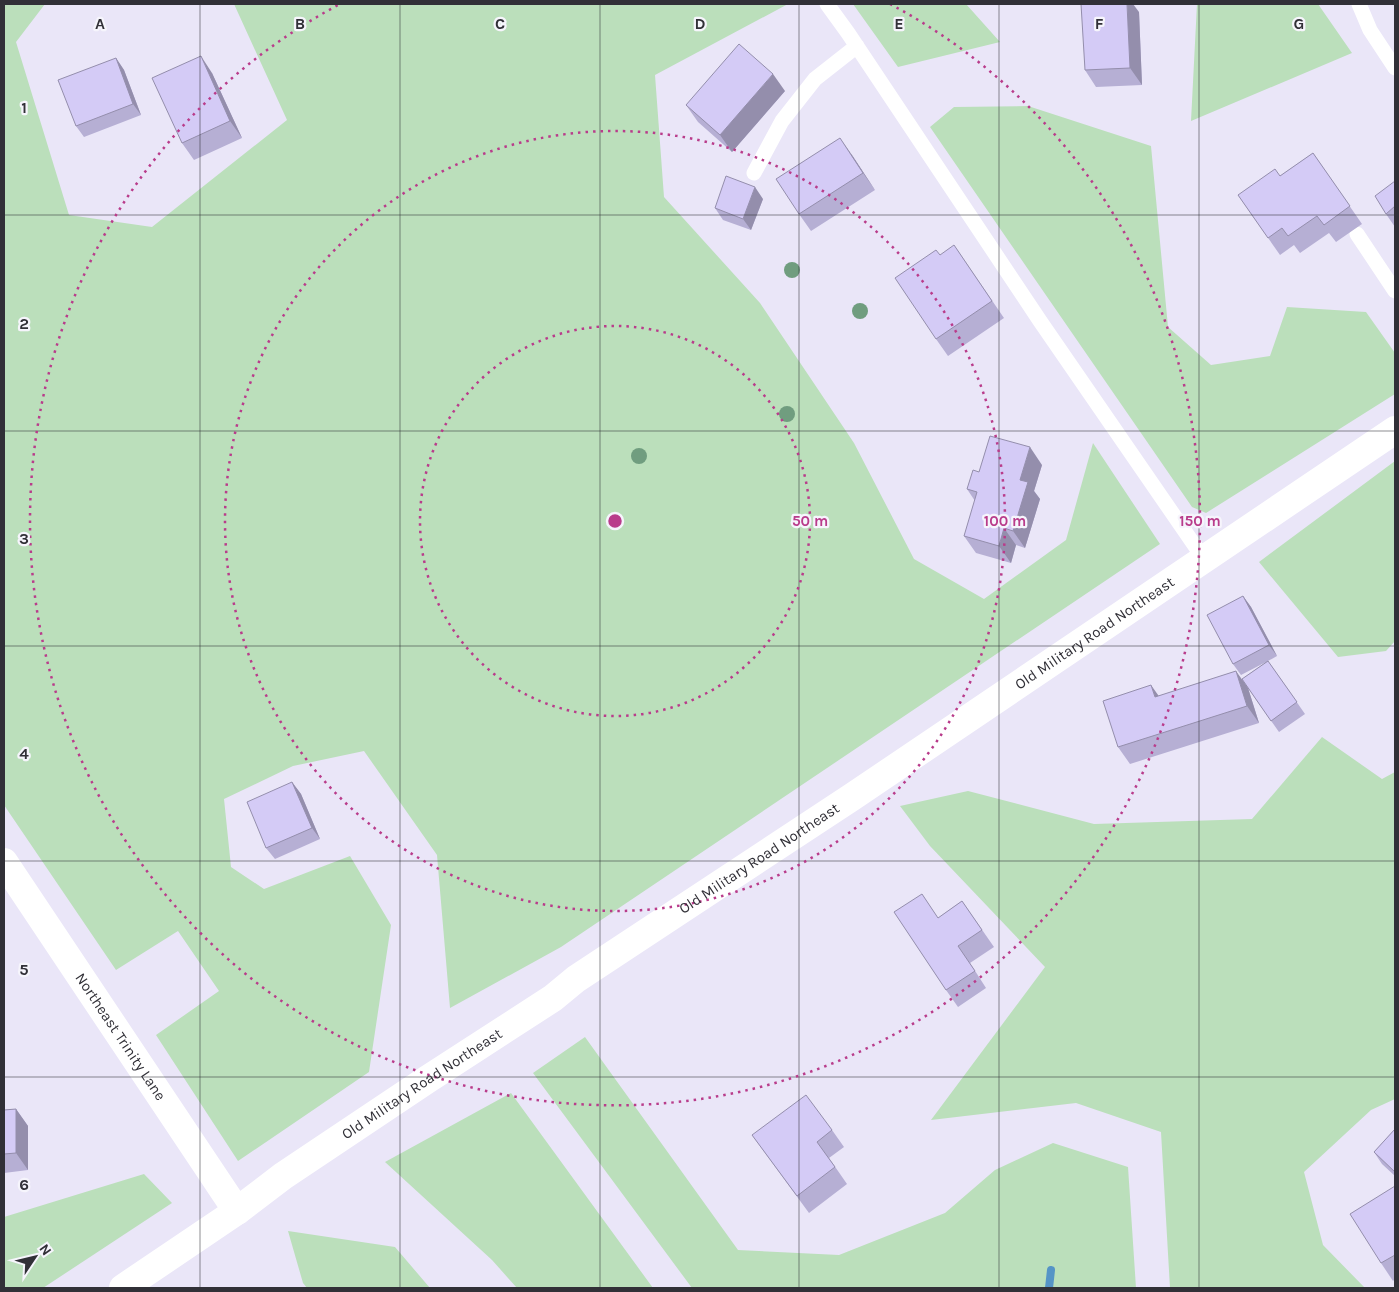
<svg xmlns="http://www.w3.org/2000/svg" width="1399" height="1292" font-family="Karla,sans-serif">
<rect width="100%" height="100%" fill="#eae6f8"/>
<path fill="#bbdfbb" d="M 4,4 L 45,4 L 16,42 L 69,215 L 152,227 L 287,120 L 234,4 L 788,4 L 655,75 L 664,197 L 760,303 L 854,443 L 914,559 L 984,599 L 1066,540 L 1093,443 L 1160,544 L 561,947 L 450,1008 L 437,855 L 364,751 L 293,766 L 224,799 L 231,867 L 264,889 L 350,856 L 391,925 L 369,1072 L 238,1161 L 156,1035 L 219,991 L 178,931 L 116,970 L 4,805 Z
M 853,4 L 966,4 L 1000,42 L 898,67 Z
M 1197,4 L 1318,4 L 1352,53 L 1191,121 Z
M 1028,106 L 1151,146 L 1168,327 L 1211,365 L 1270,356 L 1287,307 L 1366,312 L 1395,353 L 1395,394 L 1206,513 L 1192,507 L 930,127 L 954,107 Z
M 1395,461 L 1395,641 L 1386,651 L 1338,657 L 1259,562 Z
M 1322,737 L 1382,779 L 1395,772 L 1395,1099 L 1371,1110 L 1304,1172 L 1323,1245 L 1365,1288 L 1170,1288 L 1161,1132 L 1076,1103 L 931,1120 L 1045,967 L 930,846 L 900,806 L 968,791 L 1094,824 L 1252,819 Z
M 585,1037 L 738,1250 L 839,1255 L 945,1213 L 995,1170 L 1053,1143 L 1128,1167 L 1136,1288 L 692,1288 L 533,1073 Z
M 511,1093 L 653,1288 L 517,1288 L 492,1260 L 385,1162 Z
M 144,1174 L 172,1203 L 43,1288 L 4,1288 L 4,1217 Z
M 288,1231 L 395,1247 L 430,1288 L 307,1288 L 303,1283 Z"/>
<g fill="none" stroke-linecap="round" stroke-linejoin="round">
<path stroke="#5594c6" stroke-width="8" d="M 1049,1288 L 1051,1270"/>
<path stroke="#fff" stroke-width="15" d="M 827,4 L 848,33 L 1040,321 L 1204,559
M 1359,4 L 1370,30 L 1395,68
M 754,173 L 782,121 L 815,79 L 857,46
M 1357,234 L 1395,291"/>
<g stroke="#fff" stroke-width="28">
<path id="s1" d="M 4,862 L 237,1211"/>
<path id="s2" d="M 123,1288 L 237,1211 L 283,1176 L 428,1079 L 553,998 L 576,979 L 852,797 L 1395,430"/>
</g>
</g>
<g fill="#709d7f">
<circle cx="792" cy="270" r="8"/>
<circle cx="860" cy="311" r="8"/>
<circle cx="787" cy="414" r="8"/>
<circle cx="639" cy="456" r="8"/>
</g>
<path fill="#b6afd4" d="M 1139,12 L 1142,85 L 1096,87 L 1085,70 Z
M 116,58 L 124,70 L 141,115 L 84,137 L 76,126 Z
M 212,73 L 242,138 L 194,160 L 182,143 Z
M 785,91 L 732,152 L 698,122 L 686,105 Z
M 1313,153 L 1362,224 L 1336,242 L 1329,233 L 1300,253 L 1294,245 L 1280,255 L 1238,195 L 1280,176 Z
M 852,155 L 875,190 L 811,231 L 799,214 Z
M 1395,181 L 1395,227 L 1386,214 Z
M 763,199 L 751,230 L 723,220 L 715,208 Z
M 954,245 L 1004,318 L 948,356 L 936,339 Z
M 1042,465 L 1034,491 L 1040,499 L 1025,548 L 1016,545 L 1011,563 L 976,553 L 964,536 L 975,501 L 967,489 L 979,472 Z
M 1243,596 L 1251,607 L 1277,656 L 1268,661 L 1305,714 L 1279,732 L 1248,688 L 1259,723 L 1130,764 L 1118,747 L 1159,696 L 1242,679 L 1266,662 L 1241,675 L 1233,664 Z
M 292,782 L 301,794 L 320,839 L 275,859 L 266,848 Z
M 962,901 L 994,947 L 970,963 L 986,988 L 958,1007 L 946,990 L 938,918 Z
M 16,1109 L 28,1126 L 28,1170 L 4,1173 L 4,1110 Z
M 1395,1129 L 1395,1176 L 1382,1164 L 1374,1152 Z
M 832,1130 L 844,1147 L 829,1158 L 847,1184 L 809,1213 L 752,1135 Z
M 1395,1186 L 1395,1279 L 1393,1281 L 1381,1263 Z"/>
<path fill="#948eac" d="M 1127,4 L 1133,4 L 1139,12 L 1142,85 L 1130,68 Z
M 201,56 L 212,73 L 242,138 L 230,121 Z
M 116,58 L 124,70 L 141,115 L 133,104 Z
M 773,74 L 785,91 L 732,152 L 720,135 Z
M 840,138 L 852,155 L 875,190 L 863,173 Z
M 755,187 L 763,199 L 751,230 L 743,219 Z
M 1030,447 L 1042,465 L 1034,491 L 1040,499 L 1025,548 L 1013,531 L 1020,480 Z
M 1004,528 L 1016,545 L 1011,563 L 999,546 Z
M 1243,596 L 1251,607 L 1277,656 L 1269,645 Z
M 1236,671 L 1248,688 L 1259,723 L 1247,706 Z
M 1151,685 L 1163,702 L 1155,697 Z
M 292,782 L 301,794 L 320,839 L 312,828 Z
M 16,1109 L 28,1126 L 28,1170 L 16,1153 Z"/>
<path fill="#d4cbf6" stroke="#948eac" d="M 1081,4 L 1127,4 L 1130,68 L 1085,70 Z
M 739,44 L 773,74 L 720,135 L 686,105 Z
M 201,56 L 230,121 L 182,143 L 152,78 Z
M 116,58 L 133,104 L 76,126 L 58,80 Z
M 840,138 L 863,173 L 799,214 L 776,179 Z
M 1313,153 L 1350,206 L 1324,225 L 1317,216 L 1288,236 L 1282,228 L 1268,238 L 1238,195 L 1275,169 L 1280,176 Z
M 726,176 L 755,187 L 743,219 L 715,208 Z
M 1395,181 L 1395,206 L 1386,214 L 1375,196 Z
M 954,245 L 992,301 L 936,339 L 895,278 L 936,250 L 940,255 Z
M 990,436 L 1030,447 L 1020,480 L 1028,482 L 1013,531 L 1004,528 L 999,546 L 964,536 L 977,492 L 967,489 L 973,470 L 979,472 Z
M 1243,596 L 1269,645 L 1233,664 L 1207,615 Z
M 1268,661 L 1297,702 L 1271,721 L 1242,679 Z
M 1236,671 L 1247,706 L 1118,747 L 1103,701 L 1151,685 L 1155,697 Z
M 292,782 L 312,828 L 266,848 L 247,802 Z
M 922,894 L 938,918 L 962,901 L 982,930 L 958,946 L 975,971 L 946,990 L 894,912 Z
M 806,1095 L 832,1130 L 817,1142 L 835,1167 L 797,1196 L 752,1135 Z
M 16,1109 L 16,1153 L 4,1154 L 4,1110 Z
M 1395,1129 L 1395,1172 L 1374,1152 Z
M 1395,1186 L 1395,1255 L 1381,1263 L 1350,1214 Z"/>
<path fill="none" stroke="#313037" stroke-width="1" stroke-opacity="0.55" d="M 200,4 L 200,1288M 400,4 L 400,1288M 600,4 L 600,1288M 799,4 L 799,1288M 999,4 L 999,1288M 1199,4 L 1199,1288M 4,215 L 1395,215M 4,431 L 1395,431M 4,646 L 1395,646M 4,861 L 1395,861M 4,1077 L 1395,1077"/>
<g fill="none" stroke="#b93c8b" stroke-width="2.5" stroke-dasharray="2.5 5">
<circle cx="615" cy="521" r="195"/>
<circle cx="615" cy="521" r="390"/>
<path d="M890 4A585 585 0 1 1 340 4"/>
</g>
<g text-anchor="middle" stroke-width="4.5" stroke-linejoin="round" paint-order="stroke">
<g font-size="15" fill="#313037" stroke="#f6f5fc">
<text dy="5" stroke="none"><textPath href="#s2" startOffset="1172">Old Military Road Northeast</textPath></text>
<text dy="5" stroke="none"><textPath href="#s2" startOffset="768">Old Military Road Northeast</textPath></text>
<text dy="5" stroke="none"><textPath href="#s1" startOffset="210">Northeast Trinity Lane</textPath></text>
<text dy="5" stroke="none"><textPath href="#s2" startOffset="362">Old Military Road Northeast</textPath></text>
</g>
</g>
<g font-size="16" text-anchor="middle" font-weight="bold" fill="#313037" stroke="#f6f5fc" stroke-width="4.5" stroke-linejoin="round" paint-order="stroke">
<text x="100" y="29">A</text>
<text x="300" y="29">B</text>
<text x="500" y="29">C</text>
<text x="700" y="29">D</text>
<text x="899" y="29">E</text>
<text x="1099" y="29">F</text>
<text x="1299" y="29">G</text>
<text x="24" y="113">1</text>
<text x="24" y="329">2</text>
<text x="24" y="544">3</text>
<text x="24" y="759">4</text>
<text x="24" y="975">5</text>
<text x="24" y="1190">6</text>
</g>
<circle cx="615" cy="521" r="8" fill="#b93c8b" stroke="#f6f5fc" stroke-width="2.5"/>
<g font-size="15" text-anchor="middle" font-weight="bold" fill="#b93c8b" stroke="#f6f5fc" stroke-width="4.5" stroke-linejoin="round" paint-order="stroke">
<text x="810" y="526">50 m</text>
<text x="1005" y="526">100 m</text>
<text x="1200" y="526">150 m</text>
</g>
<rect width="1399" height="1292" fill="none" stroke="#313037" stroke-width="10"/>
<g transform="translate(35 1257) rotate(55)" stroke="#f6f5fc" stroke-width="4" paint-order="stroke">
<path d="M0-4L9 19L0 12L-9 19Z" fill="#313037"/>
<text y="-8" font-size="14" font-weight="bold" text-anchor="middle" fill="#313037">N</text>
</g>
</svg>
